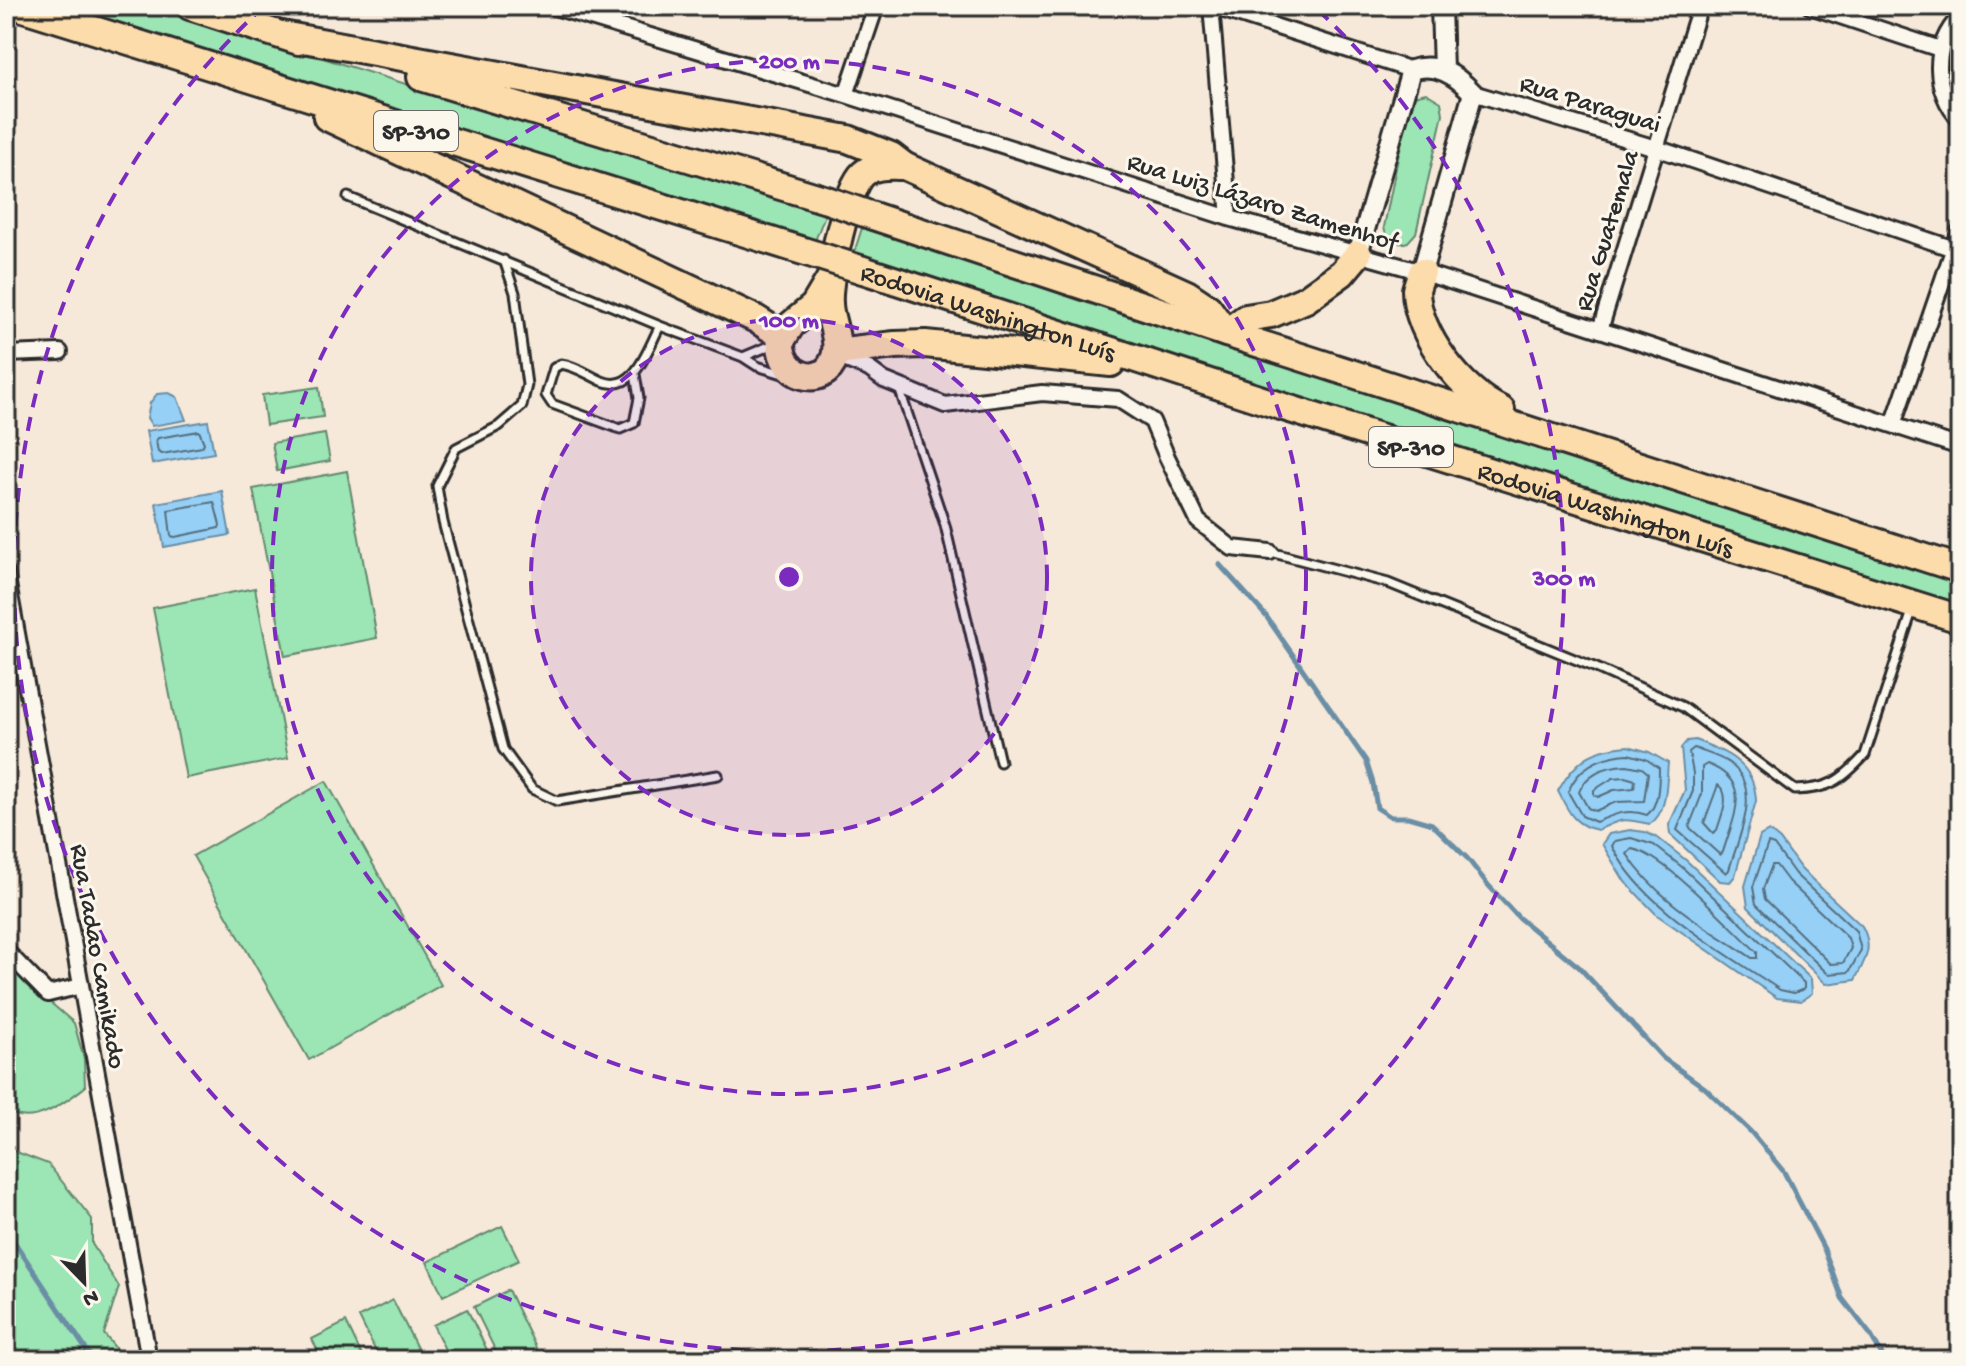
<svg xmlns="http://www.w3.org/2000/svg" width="1966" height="1366" font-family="'Gochi Hand',sans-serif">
<rect width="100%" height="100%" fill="#f6e9da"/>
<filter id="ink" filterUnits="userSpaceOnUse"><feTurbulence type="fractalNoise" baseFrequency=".0125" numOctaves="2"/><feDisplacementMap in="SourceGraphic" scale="16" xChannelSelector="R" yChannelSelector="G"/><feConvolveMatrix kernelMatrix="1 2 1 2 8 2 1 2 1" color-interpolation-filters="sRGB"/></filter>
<g filter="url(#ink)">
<path fill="#9ce5b4" stroke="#648870" stroke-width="2" d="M 51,6 L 156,6 L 825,215 L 813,246 Z
M 1960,30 L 1960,105 C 1946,80 1942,54 1960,30 Z
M 1426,93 L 1441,102 L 1443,114 L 1416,233 L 1408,242 C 1396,246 1387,240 1384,227 L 1409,103 L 1414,96 Z
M 862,228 L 1960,575 L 1960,609 L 852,259 Z
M 319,387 L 323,417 L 266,425 L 262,395 Z
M 325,434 L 330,461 L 277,471 L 272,443 Z
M 347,471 L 377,638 L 285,656 L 253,489 Z
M 255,588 L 288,758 L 186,778 L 153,608 Z
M 326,781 L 441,985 L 309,1060 L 193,856 Z
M 6,964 L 74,1023 L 84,1059 L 85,1087 C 64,1103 32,1129 6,1110 Z
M 6,1148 L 48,1164 L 92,1219 L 92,1244 L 119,1287 L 104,1334 L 125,1360 L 6,1360 Z
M 502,1226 L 519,1260 L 443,1296 L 427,1262 Z
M 508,1290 L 542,1360 L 500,1360 L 474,1307 Z
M 393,1300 L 423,1360 L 380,1360 L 359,1317 Z
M 467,1309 L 492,1360 L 450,1360 L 433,1325 Z
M 346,1322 L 364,1360 L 322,1360 L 312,1339 Z"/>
<path fill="#96d0f6" stroke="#6b8ea5" stroke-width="2" d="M 169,393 L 177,397 L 186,420 L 152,426 L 147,418 L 150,403 L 157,394 Z
M 208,421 L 214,453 L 152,464 L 146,431 Z
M 222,491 L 230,535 L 164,547 L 156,503 Z
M 1695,740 C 1726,752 1755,763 1756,801 L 1735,876 L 1730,882 L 1720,881 L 1670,834 L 1669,825 L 1685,790 L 1681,748 L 1687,741 Z
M 1628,746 L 1649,752 L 1668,763 C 1666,783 1668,812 1650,824 C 1623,818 1623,818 1598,830 C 1574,826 1568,811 1558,791 C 1576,759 1592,749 1628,746 Z
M 1630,830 L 1645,832 L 1658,838 L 1687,861 L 1811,979 L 1812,993 L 1801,1001 L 1777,998 L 1657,915 L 1625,882 L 1602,844 L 1609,834 Z
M 1769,831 L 1780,840 L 1801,869 L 1862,926 C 1874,948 1865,960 1855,980 L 1826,984 L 1748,907 L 1745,886 L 1760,836 Z"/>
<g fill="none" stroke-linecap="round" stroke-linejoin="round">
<path stroke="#566d7c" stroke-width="2" d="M 199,431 L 204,443 L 202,447 L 162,454 L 158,452 L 156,441 L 158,438 Z
M 214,502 L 220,525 L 219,528 L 175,537 L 171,536 L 168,510 Z
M 1694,748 C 1706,753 1719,756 1729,763 C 1764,788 1738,838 1729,870 L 1726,873 L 1677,830 L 1693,791 L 1693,773 L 1689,752 Z
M 1628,754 L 1646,759 L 1659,768 C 1659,784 1659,805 1647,815 C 1627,808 1615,814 1596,822 L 1582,816 L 1568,792 C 1578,766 1601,756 1628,754 Z
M 1707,764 C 1754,782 1734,815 1723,852 L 1720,855 L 1689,827 L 1702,794 L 1702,767 Z
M 1627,765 L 1642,768 L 1648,773 L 1644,801 L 1616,802 L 1595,811 L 1588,808 L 1579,792 C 1587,772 1606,766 1627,765 Z
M 1625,777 L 1635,780 L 1634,788 L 1614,790 L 1598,797 L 1594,795 L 1594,790 L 1613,778 Z
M 1718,785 C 1732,795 1721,816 1717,830 L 1713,833 L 1704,823 Z
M 1631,838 L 1654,845 L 1682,867 L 1804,983 L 1804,989 L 1794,993 L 1780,990 C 1722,950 1645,910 1612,846 L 1615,841 Z
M 1768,843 L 1774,845 L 1795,874 L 1856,931 L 1861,950 L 1849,972 L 1828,974 L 1756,904 L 1753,887 Z
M 1632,849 C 1663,853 1731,928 1757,952 L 1757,958 L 1752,958 C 1708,928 1656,900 1627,854 Z
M 1772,865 L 1776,865 L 1788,881 L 1848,938 L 1851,948 L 1843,963 L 1831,964 L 1765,899 L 1763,889 Z"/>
<path stroke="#6b8ea5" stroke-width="5" d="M 1219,564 L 1266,616 L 1366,761 L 1373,783 L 1377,808 L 1391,817 L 1408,817 L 1432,824 L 1467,858 L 1489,886 L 1519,918 L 1579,967 L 1663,1058 L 1705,1088 L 1751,1132 L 1784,1172 L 1824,1249 L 1842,1298 L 1870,1334 L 1885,1360
M 6,1235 L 13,1240 L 93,1360"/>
<g stroke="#2b2b2b" stroke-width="13">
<path id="service" d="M 348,197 L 660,326 L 743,357 L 757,366 L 786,375
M 504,260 L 515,293 L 527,385 L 522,406 L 499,426 L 456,448 L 437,486 L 443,522 L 503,749 L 532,789 L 557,801 L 718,775
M 743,357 L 774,344
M 635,374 L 639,398 L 634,423 L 620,429 L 552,404 L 546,395 L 554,368 L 561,364 C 576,366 589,375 602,381 C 635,395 648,347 660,326
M 899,388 L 945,525 L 1000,762
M 1270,552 L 1388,583 L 1594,667 L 1683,707 L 1795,790 C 1830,789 1842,780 1865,755 L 1912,611"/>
</g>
<g stroke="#2b2b2b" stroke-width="20">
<path id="minor" d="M 551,6 L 846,95 L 1229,218 L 1422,272 L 1960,447
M 1211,6 L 1229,218
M 1212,6 L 1411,70
M 1810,6 L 1940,49
M 1960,17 C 1931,44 1933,92 1960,120
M 1473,93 L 1656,148 L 1960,251
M 846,95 L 876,6
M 1600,330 L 1700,6
M 6,354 L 60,352
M 836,356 L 869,369 L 884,380 L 945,405 L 1042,393 L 1118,399 L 1152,421 L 1167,457 L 1198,521 L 1232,548 L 1270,552
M 1893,425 L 1960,230
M 6,573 L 147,1348
M 6,951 L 48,994 L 81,986"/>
</g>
<g stroke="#2b2b2b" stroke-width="24">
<path id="tertiary" d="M 1441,6 L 1443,70
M 1358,254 L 1411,70 C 1436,62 1455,74 1473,93 L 1422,272"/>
</g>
<g stroke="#2b2b2b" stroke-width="32">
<g id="motorway">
<path d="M 17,6 L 816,255"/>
<path d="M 190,6 L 299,41"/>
<path d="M 282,35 L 848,139 L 891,156 L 904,166 L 1187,294 L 1208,308 L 1226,333 L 1246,318 L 1271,314 L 1306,299 L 1342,273 L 1358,254"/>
<path d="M 421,77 L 827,200"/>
<path d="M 327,117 L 756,319 L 783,336"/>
<path d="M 873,216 L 1226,333 L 1960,569"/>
<path id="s1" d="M 863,270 L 1287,408 L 1960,619"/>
<path d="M 1422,272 C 1420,278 1417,285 1416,290 C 1416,334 1463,393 1501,410"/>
<path d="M 829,281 L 814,306 L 791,325 L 781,341 C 779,377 824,391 835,357 C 841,340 829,320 829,303 C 827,279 847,188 863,174 C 874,164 890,166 904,166"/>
<path d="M 836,352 L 895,345 L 925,344 L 1111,363"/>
</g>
</g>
<use href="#service" stroke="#fbf7ec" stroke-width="7"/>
<use href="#minor" stroke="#fbf7ec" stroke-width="14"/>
<use href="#tertiary" stroke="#fbf7ec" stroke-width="18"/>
<use href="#motorway" stroke="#fddcac" stroke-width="26"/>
<g stroke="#2b2b2b" stroke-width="32" stroke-linecap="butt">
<path id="motorway-bridge" d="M 827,200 L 873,216
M 816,255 L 863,270"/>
</g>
<use href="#motorway-bridge" stroke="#fddcac" stroke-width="26"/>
</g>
</g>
<circle cx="789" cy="577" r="258" fill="#7b2cbf" fill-opacity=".12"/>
<g fill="none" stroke="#7b2cbf" stroke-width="4" stroke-dasharray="14 10">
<circle cx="789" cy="577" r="258"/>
<circle cx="789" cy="577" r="517"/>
<path d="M1318 10A775 775 0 1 1 260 10"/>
</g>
<g text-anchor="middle" stroke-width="6" stroke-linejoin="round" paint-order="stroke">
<g fill="#fbf7ec" stroke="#696865" stroke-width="2">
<rect x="374" y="111" width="84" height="40" rx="6"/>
<rect x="1369" y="427" width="84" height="40" rx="6"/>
</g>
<g font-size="24" font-weight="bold" fill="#2b2b2b">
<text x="416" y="139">SP-310</text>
<text x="1411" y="455">SP-310</text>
</g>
<g font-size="26" fill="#2b2b2b" stroke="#fbf7ec">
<text transform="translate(1591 102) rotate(17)" y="9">Rua Paraguai</text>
<text transform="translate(1263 200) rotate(17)" y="9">Rua Luiz Lázaro Zamenhof</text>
<text transform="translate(1605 230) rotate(-73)" y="9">Rua Guatemala</text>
<text dy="9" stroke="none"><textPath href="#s1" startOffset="132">Rodovia Washington Luís</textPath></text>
<text dy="9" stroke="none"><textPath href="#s1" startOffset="780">Rodovia Washington Luís</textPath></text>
<text transform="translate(100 956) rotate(80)" y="9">Rua Tadao Camikado</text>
</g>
</g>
<circle cx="789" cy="577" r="12" fill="#7b2cbf" stroke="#fbf7ec" stroke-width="4"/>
<g font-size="24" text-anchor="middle" font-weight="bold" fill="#7b2cbf" stroke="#fbf7ec" stroke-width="6" stroke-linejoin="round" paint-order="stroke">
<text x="789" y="68">200 m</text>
<text x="789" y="327">100 m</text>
<text x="1564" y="585">300 m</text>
</g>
<rect width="1966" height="1366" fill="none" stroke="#fbf7ec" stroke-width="32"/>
<rect x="16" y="16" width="1934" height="1334" fill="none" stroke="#2b2b2b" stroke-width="3" filter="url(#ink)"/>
<g transform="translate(84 1282) rotate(157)" stroke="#fbf7ec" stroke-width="6" paint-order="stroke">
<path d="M0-6L14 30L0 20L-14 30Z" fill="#2b2b2b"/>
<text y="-12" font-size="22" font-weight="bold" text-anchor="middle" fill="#2b2b2b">N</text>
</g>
</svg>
